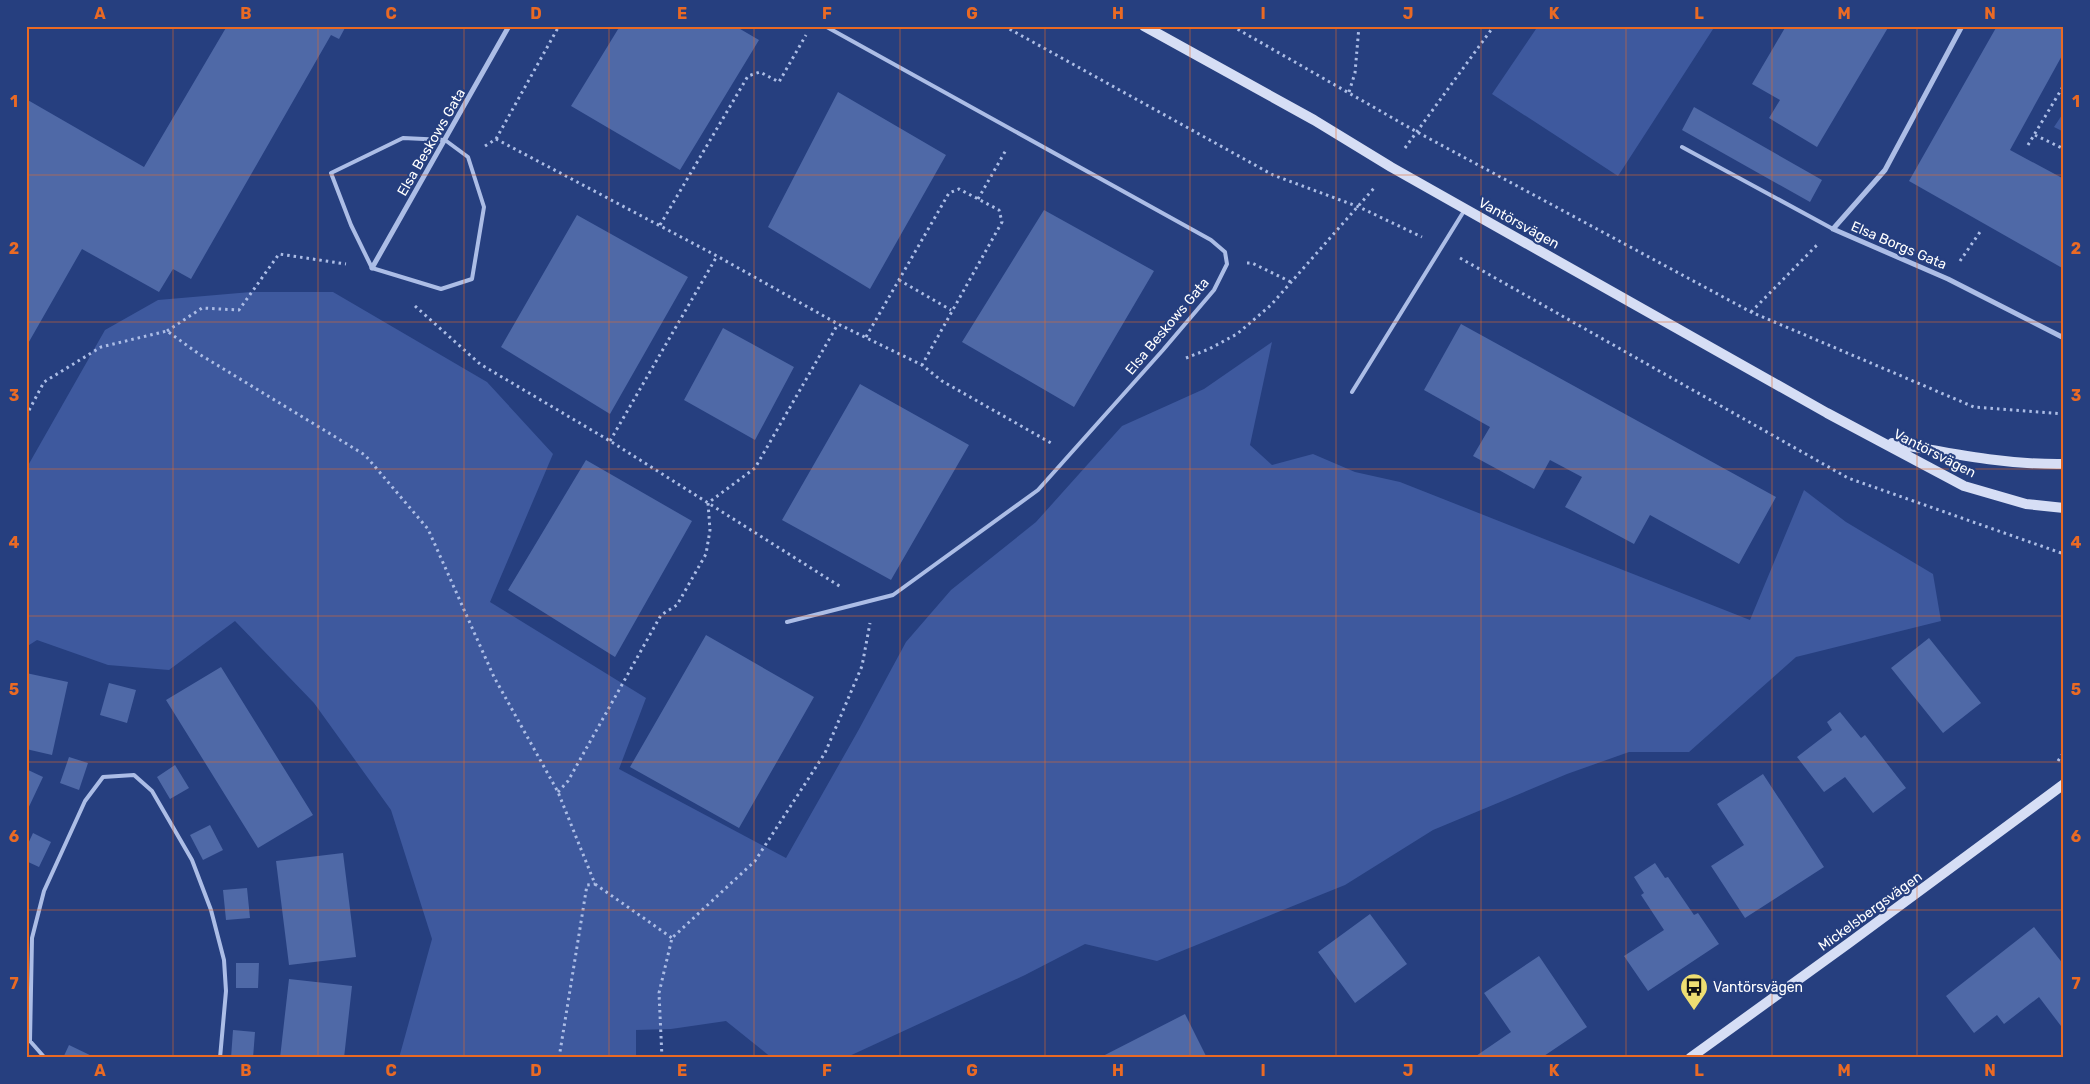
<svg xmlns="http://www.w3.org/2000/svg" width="2090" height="1084" font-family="Rubik,sans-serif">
<rect width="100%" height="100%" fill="#263f7f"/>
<path fill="#3e599e" d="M 1538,26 L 1715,26 L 1618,176 L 1492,94 Z
M 2064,112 L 2064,132 L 2054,127 Z
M 251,292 L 333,292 L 487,382 L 553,454 L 490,602 L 646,698 L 619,769 L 786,858 L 858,731 L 906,642 L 951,590 L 1036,522 L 1122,426 L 1204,389 L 1272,342 L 1250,445 L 1272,465 L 1313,454 L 1355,472 L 1400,482 L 1750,620 L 1804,490 L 1846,522 L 1933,574 L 1941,621 L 1796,657 L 1689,752 L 1629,752 L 1567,774 L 1433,830 L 1345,885 L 1157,961 L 1085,944 L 1025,975 L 845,1058 L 772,1058 L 726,1021 L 671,1029 L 636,1030 L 636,1058 L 399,1058 L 432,939 L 391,810 L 314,703 L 235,621 L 169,670 L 108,665 L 37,640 L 26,647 L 26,469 L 105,330 L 158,300 Z"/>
<path fill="#4f69a7" d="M 227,26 L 346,26 L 339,39 L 331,35 L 191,279 L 173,269 L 159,292 L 82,249 L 26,347 L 26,99 L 144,167 Z
M 620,26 L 735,26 L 759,40 L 680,170 L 571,106 Z
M 1786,26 L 1889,26 L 1817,147 L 1769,118 L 1780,100 L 1752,84 Z
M 1997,26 L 2064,26 L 2064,52 L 2010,150 L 2064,179 L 2064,269 L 1909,181 Z
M 838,92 L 946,155 L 870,289 L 768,227 Z
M 1694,107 L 1822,180 L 1810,202 L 1682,130 Z
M 1044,210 L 1154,271 L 1074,407 L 962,342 Z
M 577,215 L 688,277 L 610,414 L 501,347 Z
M 1461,324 L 1776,497 L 1739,564 L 1650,515 L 1634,544 L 1565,507 L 1582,477 L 1550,460 L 1534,489 L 1473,456 L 1490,427 L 1424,390 Z
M 723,328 L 794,367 L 755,440 L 684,400 Z
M 860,384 L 969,445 L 891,580 L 782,520 Z
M 586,460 L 692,521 L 615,657 L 508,590 Z
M 706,635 L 814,697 L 739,828 L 630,767 Z
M 1929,638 L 1981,703 L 1943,733 L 1891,668 Z
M 221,667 L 313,815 L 258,848 L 166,700 Z
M 26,673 L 68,682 L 52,755 L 26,749 Z
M 109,683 L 136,690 L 127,723 L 100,715 Z
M 1840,712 L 1861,738 L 1865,735 L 1906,788 L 1873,813 L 1845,777 L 1824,792 L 1797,757 L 1832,730 L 1827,722 Z
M 69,757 L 88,763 L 79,790 L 60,783 Z
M 175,765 L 189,788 L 170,799 L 157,777 Z
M 26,769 L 43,777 L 26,813 Z
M 1763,774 L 1824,867 L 1745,918 L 1711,866 L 1744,845 L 1717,804 Z
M 210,825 L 223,850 L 203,860 L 190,835 Z
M 33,833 L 51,842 L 39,867 L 26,861 L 26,848 Z
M 343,853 L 356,957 L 289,965 L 276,861 Z
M 1655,863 L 1665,878 L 1668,877 L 1694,915 L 1698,913 L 1719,944 L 1648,991 L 1624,956 L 1664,930 L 1641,895 L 1644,893 L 1634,877 Z
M 247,888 L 250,918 L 226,920 L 223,890 Z
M 1370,914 L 1407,964 L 1355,1003 L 1318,952 Z
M 2034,927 L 2064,965 L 2064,1024 L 2061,1026 L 2039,997 L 2004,1024 L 1997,1015 L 1974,1033 L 1946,996 Z
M 1539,956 L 1587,1027 L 1541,1058 L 1473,1058 L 1511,1032 L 1484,993 Z
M 236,963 L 259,963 L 258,988 L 236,988 Z
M 289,979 L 352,986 L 344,1058 L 280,1058 Z
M 1185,1014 L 1207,1058 L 1099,1058 Z
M 233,1030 L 255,1032 L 253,1058 L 231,1058 Z
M 69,1045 L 96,1058 L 63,1058 Z"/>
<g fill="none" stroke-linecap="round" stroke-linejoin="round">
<path stroke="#acbde6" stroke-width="3" stroke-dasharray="2.5 4" stroke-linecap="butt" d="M 1004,26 L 1273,175 L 1359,207 L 1422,237
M 1232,26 L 1417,132 L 1751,312 L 1974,407 L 2064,414
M 1349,92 L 1355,73 L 1359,26
M 2035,135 L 2064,149
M 496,139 L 559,26
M 2028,145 L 2064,85
M 485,146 L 496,139 L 717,256 L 838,324 L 922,365 L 942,381 L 1051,443
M 1405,148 L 1494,26
M 978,199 L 1006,150
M 660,225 L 748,76 L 760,72 L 779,82 L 806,35
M 1460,258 L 1848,478 L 2064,554
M 1960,261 L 1980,232
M 1247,263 L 1252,263 L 1291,282
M 899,280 L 951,310
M 415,306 L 480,364 L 610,441 L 841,587
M 1751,312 L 1817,245
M 167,331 L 202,308 L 239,310 L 279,254 L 346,264
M 866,337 L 949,193 L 959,189 L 999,210 L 1002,222 L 922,365
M 1186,358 L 1209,349 L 1237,334 L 1271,305 L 1375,187
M 26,416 L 44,382 L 101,347 L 167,331 L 199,354 L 365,455 L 428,529 L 494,677 L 558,792 L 595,884 L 672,938
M 610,441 L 717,256
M 2058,761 L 2064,752
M 558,792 L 568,781 L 661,615 L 677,605 L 706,554 L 710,530 L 708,503 L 755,468 L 838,324
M 559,1058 L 587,885 L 595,884
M 662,1058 L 659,993 L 672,938 L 755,861 L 825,753 L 862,666 L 870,623"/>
<path stroke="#acbde6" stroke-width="4" d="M 403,138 L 445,140 L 468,157 L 484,207 L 472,279 L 441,289 L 372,268 L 351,225 L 331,173 Z
M 1682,147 L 1833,229
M 1352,392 L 1464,211
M 787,622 L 893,595 L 1038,490 L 1163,350 L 1214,290 L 1227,264 L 1225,252 L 1211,240 L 825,26
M 26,1041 L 30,1041 L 45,1058
M 30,1041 L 32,938 L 44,891 L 85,801 L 103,777 L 134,775 L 152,791 L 192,860 L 211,910 L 224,960 L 226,991 L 220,1058"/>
<path stroke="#acbde6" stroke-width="5" d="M 1962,26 L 1885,170 L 1833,229 L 1948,279 L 2064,338
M 372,268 L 509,26"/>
<path stroke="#d6def5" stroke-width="10" d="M 1144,26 L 1314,120 L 1391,167 L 1827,413 L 1964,486 L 2026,504 L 2064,508
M 1892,443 C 1949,453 2006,465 2064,464
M 1690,1058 L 1849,943 L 2064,784"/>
</g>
<path fill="none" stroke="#ea6a24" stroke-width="1" stroke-opacity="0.55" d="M 173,26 L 173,1058M 318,26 L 318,1058M 464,26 L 464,1058M 609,26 L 609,1058M 754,26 L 754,1058M 900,26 L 900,1058M 1045,26 L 1045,1058M 1190,26 L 1190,1058M 1336,26 L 1336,1058M 1481,26 L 1481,1058M 1626,26 L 1626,1058M 1772,26 L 1772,1058M 1917,26 L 1917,1058M 26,175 L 2064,175M 26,322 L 2064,322M 26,469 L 2064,469M 26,616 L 2064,616M 26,762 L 2064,762M 26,910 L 2064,910"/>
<defs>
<g id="bus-pin" transform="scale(1.4375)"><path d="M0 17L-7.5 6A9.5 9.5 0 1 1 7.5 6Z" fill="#eede72" stroke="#263f7f"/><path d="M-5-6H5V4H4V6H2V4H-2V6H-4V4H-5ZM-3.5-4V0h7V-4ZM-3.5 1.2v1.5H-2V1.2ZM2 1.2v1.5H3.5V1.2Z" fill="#111"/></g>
</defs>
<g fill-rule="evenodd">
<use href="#bus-pin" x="1694" y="987"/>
</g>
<g text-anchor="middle" stroke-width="4.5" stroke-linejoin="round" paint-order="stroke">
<g font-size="14" fill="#fff" stroke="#263f7f">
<text transform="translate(431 142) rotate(-60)" y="5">Elsa Beskows Gata</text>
<text transform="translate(1519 223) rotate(29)" y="5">Vantörsvägen</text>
<text transform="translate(1899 245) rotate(23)" y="5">Elsa Borgs Gata</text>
<text transform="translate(1167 326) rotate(-50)" y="5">Elsa Beskows Gata</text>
<text transform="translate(1935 453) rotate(27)" y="5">Vantörsvägen</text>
<text transform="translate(1870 911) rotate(-36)" y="5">Mickelsbergsvägen</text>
</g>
<g font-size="14" fill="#fff" stroke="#263f7f" text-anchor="start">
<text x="1713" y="992">Vantörsvägen</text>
</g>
</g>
<rect width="2090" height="1084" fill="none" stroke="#263f7f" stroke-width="55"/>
<rect x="28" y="28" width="2034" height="1028" fill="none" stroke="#ea6a24" stroke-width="2"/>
<g font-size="16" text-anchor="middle" font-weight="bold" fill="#ea6a24">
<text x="100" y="19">A</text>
<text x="246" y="19">B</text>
<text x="391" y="19">C</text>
<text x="536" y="19">D</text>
<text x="682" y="19">E</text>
<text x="827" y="19">F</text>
<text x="972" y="19">G</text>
<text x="1118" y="19">H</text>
<text x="1263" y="19">I</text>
<text x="1408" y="19">J</text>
<text x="1554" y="19">K</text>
<text x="1699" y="19">L</text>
<text x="1844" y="19">M</text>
<text x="1990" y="19">N</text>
<text x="14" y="107">1</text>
<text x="2076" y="107">1</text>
<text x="14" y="254">2</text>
<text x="2076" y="254">2</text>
<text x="14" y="401">3</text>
<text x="2076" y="401">3</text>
<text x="14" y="548">4</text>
<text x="2076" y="548">4</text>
<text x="14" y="695">5</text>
<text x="2076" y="695">5</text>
<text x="14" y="842">6</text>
<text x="2076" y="842">6</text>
<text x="14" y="989">7</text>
<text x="2076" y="989">7</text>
<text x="100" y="1076">A</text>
<text x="246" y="1076">B</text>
<text x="391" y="1076">C</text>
<text x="536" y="1076">D</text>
<text x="682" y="1076">E</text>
<text x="827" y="1076">F</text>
<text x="972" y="1076">G</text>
<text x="1118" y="1076">H</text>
<text x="1263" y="1076">I</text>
<text x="1408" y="1076">J</text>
<text x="1554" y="1076">K</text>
<text x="1699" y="1076">L</text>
<text x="1844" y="1076">M</text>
<text x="1990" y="1076">N</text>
</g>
</svg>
